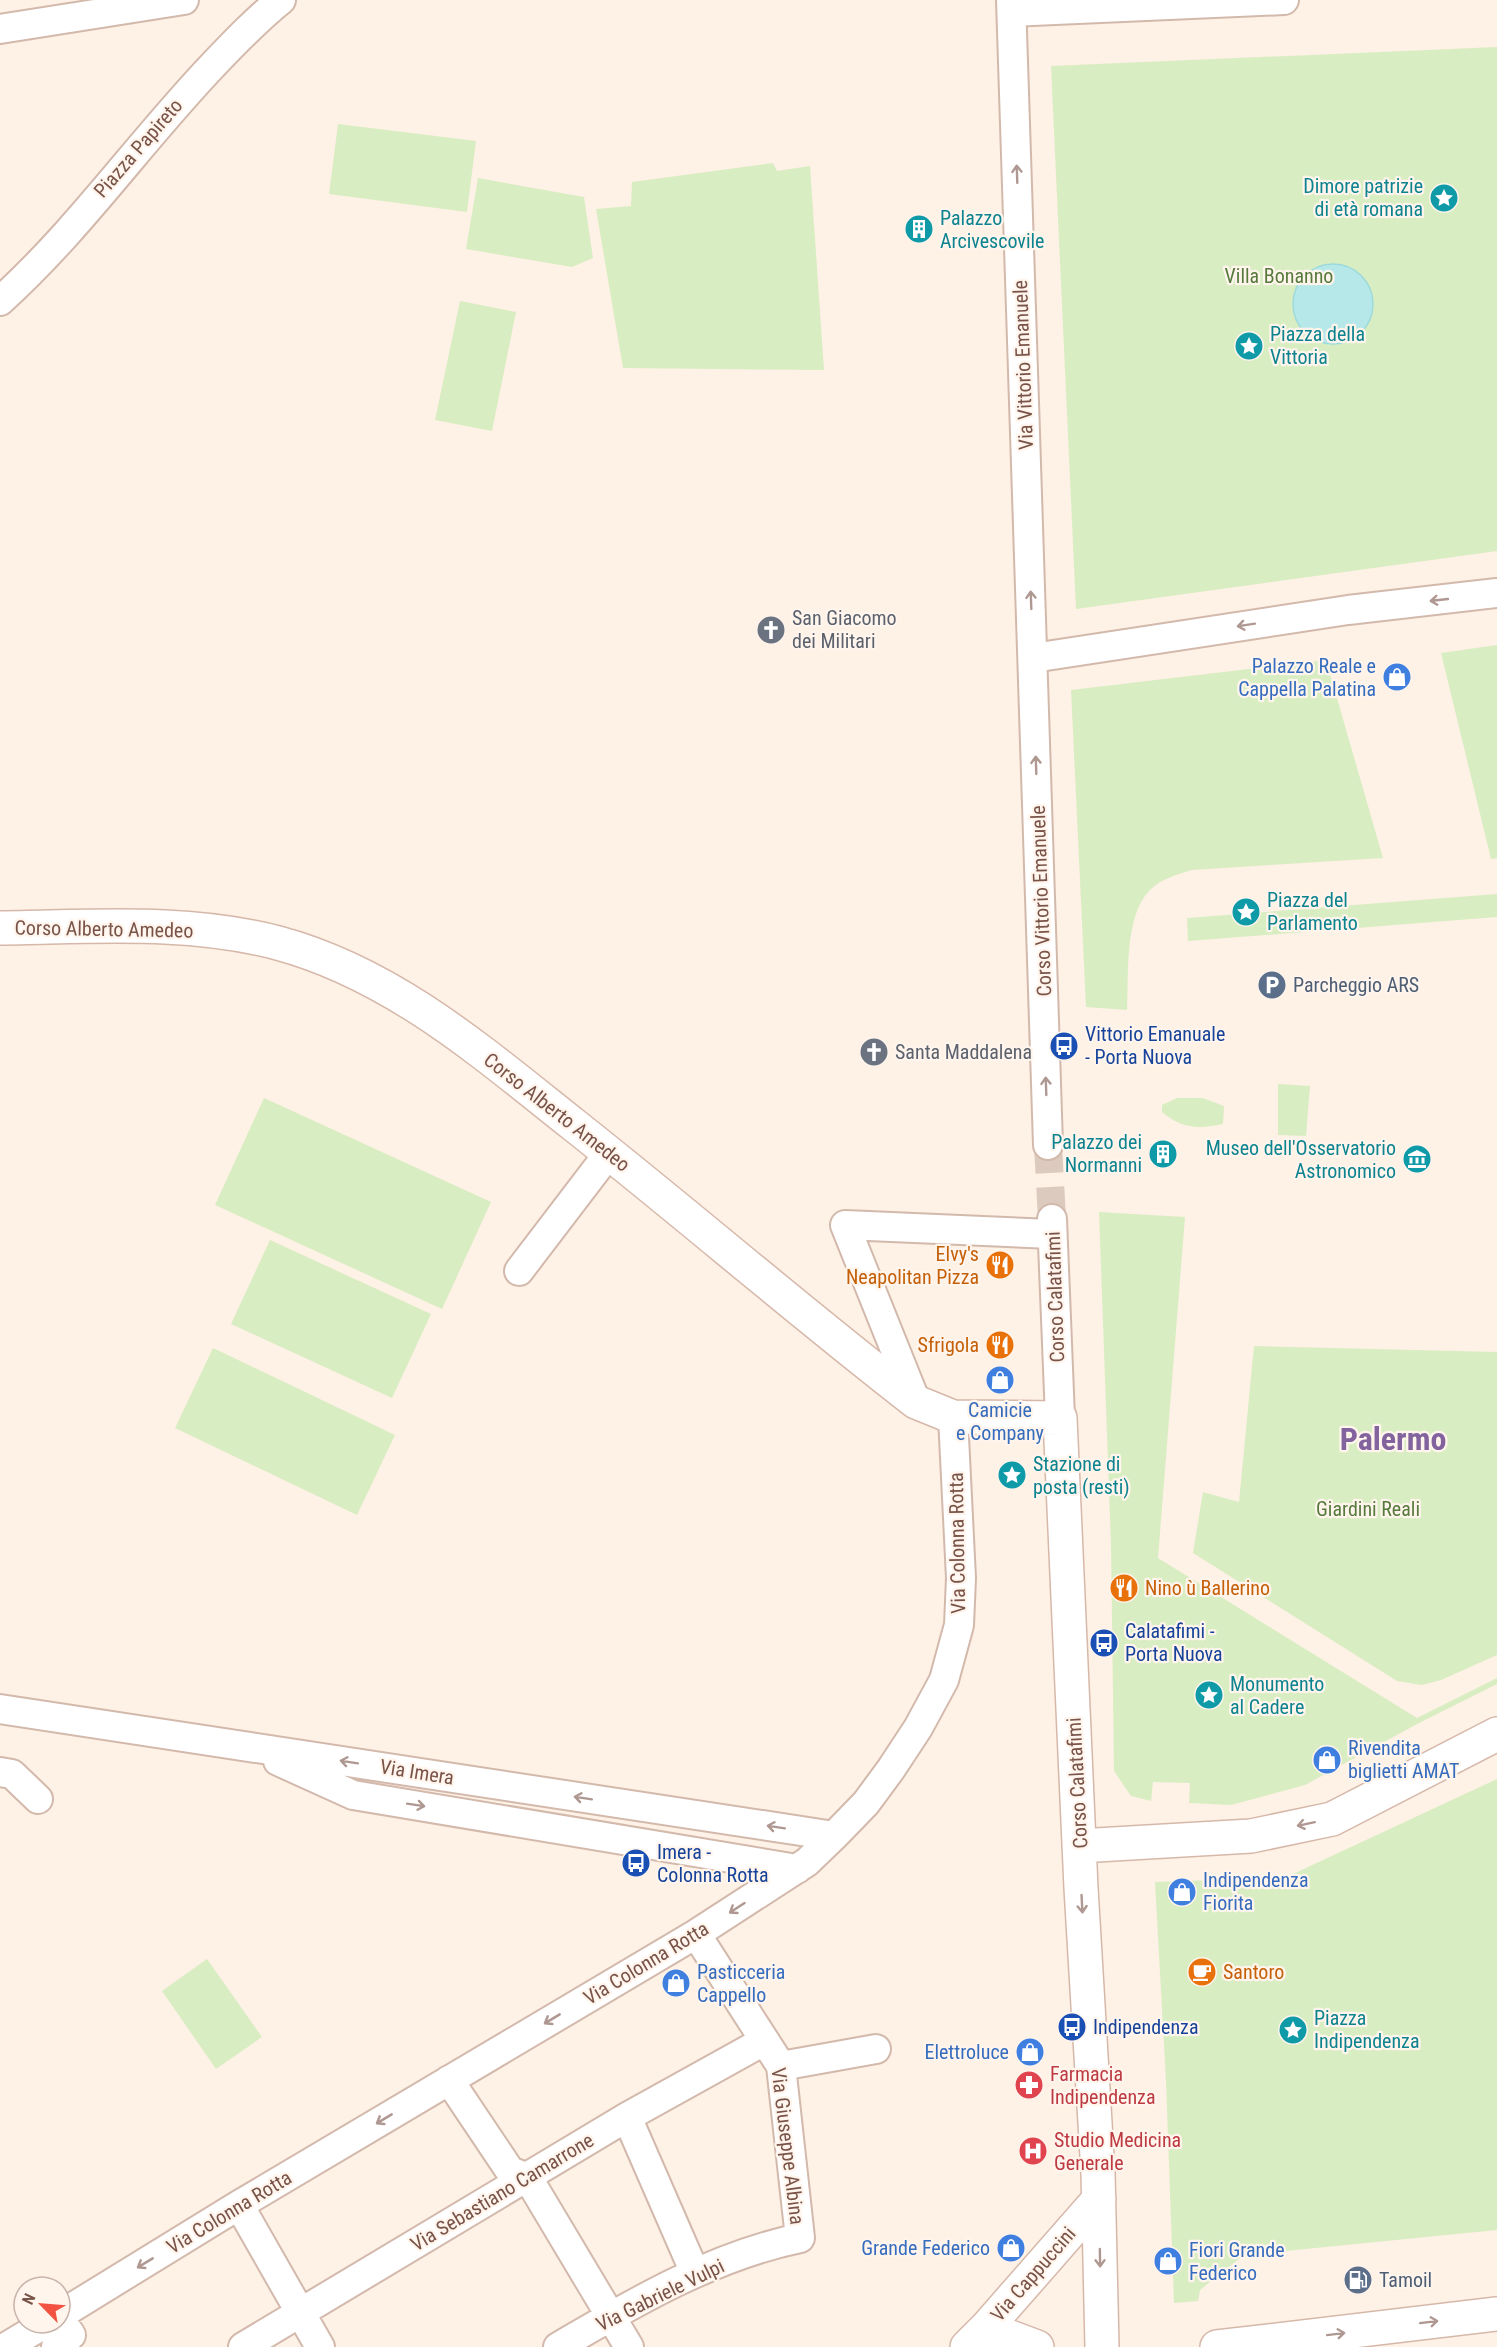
<svg xmlns="http://www.w3.org/2000/svg" width="1497" height="2347" font-family="'Roboto Condensed',sans-serif">
<rect width="100%" height="100%" fill="#fef1e5"/>
<path fill="#d9edc2" d="M 1497,47 L 1497,551 L 1076,609 L 1051,66 Z
M 338,124 L 476,141 L 467,212 L 329,194 Z
M 773,163 L 777,171 L 810,166 L 824,370 L 623,368 L 596,209 L 631,206 L 632,182 Z
M 478,178 L 584,197 L 593,258 L 572,267 L 466,249 Z
M 460,301 L 516,312 L 492,431 L 435,420 Z
M 1497,645 L 1497,858 L 1491,859 L 1441,653 Z
M 1326,660 L 1383,858 L 1192,870 C 1177,875 1162,878 1150,890 C 1124,916 1129,975 1127,1010 L 1086,1007 L 1071,690 Z
M 1497,894 L 1497,917 L 1188,941 L 1187,918 Z
M 1278,1084 L 1310,1086 L 1306,1136 L 1278,1135 Z
M 264,1098 L 491,1202 L 442,1309 L 215,1205 Z
M 1177,1098 L 1203,1098 L 1224,1106 L 1223,1124 C 1198,1129 1182,1129 1162,1112 L 1162,1105 Z
M 1099,1212 L 1185,1217 L 1158,1558 L 1417,1718 L 1497,1678 L 1497,1684 L 1419,1723 L 1305,1785 L 1231,1805 L 1189,1803 L 1190,1783 L 1153,1782 L 1151,1801 L 1131,1796 L 1114,1771 L 1111,1545 Z
M 270,1240 L 431,1314 L 392,1398 L 231,1324 Z
M 1254,1346 L 1497,1352 L 1497,1655 L 1441,1680 L 1422,1685 L 1397,1681 L 1193,1553 L 1203,1492 L 1239,1502 Z
M 213,1348 L 395,1435 L 357,1515 L 175,1428 Z
M 1497,1779 L 1497,2230 L 1244,2255 L 1200,2290 L 1198,2301 L 1174,2303 L 1166,2081 L 1155,1882 L 1274,1878 L 1293,1874 Z
M 207,1959 L 262,2037 L 216,2069 L 162,1991 Z"/>
<path fill="#b7e8e9" stroke="#9ddadc" stroke-width="1.5" d="M1293 304a40 40 0 1 1 80 0a40 40 0 1 1-80 0Z"/>
<g fill="none" stroke-linecap="round" stroke-linejoin="round">
<path stroke="#ddcabe" stroke-width="28" stroke-dasharray="28 14" stroke-linecap="butt" d="M 1048,1145 L 1052,1219"/>
<g stroke="#d3b9ac" stroke-width="32">
<path id="street" d="M 1011,0 L 1048,1145
M 1012,12 L 1284,0
M 0,29 L 184,0
M 0,301 C 79,230 141,140 215,63 C 236,41 257,19 281,0
M 1033,658 L 1348,610 L 1497,593
M 1052,1219 L 1060,1418
M 519,1271 L 609,1153
M 916,1402 L 845,1225 L 1052,1234
M 0,1709 L 834,1836
M 278,1761 L 353,1795 L 797,1869
M 0,1772 L 12,1774 L 38,1799
M 781,2066 L 876,2049
M 449,2080 L 510,2171 L 528,2178 L 629,2347
M 627,2117 L 695,2273
M 239,2205 L 320,2347
M 60,2315 L 239,2205 L 696,1934 L 807,1862 L 834,1836 L 866,1803 L 891,1769 L 918,1728 L 944,1680 L 959,1625 L 961,1578 L 953,1417
M 6,2347 L 46,2323
M 56,2347 L 71,2335 L 60,2319
M 243,2347 L 627,2117 L 764,2041
M 558,2347 C 633,2303 713,2256 800,2238 L 781,2066 L 696,1934"/>
</g>
<g stroke="#d6b8aa" stroke-width="36">
<path id="secondary" d="M 0,928 C 92,927 188,919 278,943 C 393,974 483,1053 574,1125 C 689,1216 800,1312 916,1402 L 953,1417 L 1060,1418 L 1081,1888 L 1098,2173 L 1102,2347
M 1079,1846 L 1251,1836 L 1332,1819 L 1497,1734
M 986,2328 L 1037,2347
M 967,2347 L 986,2328 L 1099,2199
M 1217,2347 L 1497,2314"/>
</g>
<use href="#street" stroke="#fff" stroke-width="28"/>
<use href="#secondary" stroke="#fff" stroke-width="33"/>
</g>
<defs><path id="oneway-shaft" d="M-6 0H5M1.5-3L5.5 0L1.5 3" fill="none" stroke-width="1.6" stroke-linecap="round" stroke-linejoin="round" transform="scale(1.5)"/></defs>
<g stroke="#af9891">
<use href="#oneway-shaft" transform="translate(1017 174) rotate(-92)"/>
<use href="#oneway-shaft" transform="translate(1031 600) rotate(-92)"/>
<use href="#oneway-shaft" transform="translate(1439 600) rotate(174)"/>
<use href="#oneway-shaft" transform="translate(1246 625) rotate(171)"/>
<use href="#oneway-shaft" transform="translate(1036 765) rotate(-92)"/>
<use href="#oneway-shaft" transform="translate(1046 1086) rotate(-92)"/>
<use href="#oneway-shaft" transform="translate(349 1762) rotate(-171)"/>
<use href="#oneway-shaft" transform="translate(583 1798) rotate(-171)"/>
<use href="#oneway-shaft" transform="translate(416 1805) rotate(9)"/>
<use href="#oneway-shaft" transform="translate(1306 1824) rotate(168)"/>
<use href="#oneway-shaft" transform="translate(776 1827) rotate(-171)"/>
<use href="#oneway-shaft" transform="translate(1082 1904) rotate(87)"/>
<use href="#oneway-shaft" transform="translate(737 1908) rotate(147)"/>
<use href="#oneway-shaft" transform="translate(552 2019) rotate(149)"/>
<use href="#oneway-shaft" transform="translate(384 2119) rotate(149)"/>
<use href="#oneway-shaft" transform="translate(1100 2258) rotate(89)"/>
<use href="#oneway-shaft" transform="translate(145 2263) rotate(149)"/>
<use href="#oneway-shaft" transform="translate(1429 2322) rotate(-7)"/>
<use href="#oneway-shaft" transform="translate(1336 2334) rotate(-7)"/>
</g>
<defs>
<g id="sight-disc" transform="scale(1.5)"><circle r="9.5" fill="#0f9aa8" stroke="#fff5ed"/><path d="M0-6L1.8-2.2L6-1.7L2.9 1.2L3.7 5.4L0 3.3L-3.7 5.4L-2.9 1.2L-6-1.7L-1.8-2.2Z" fill="#fff"/></g>
<g id="building-disc" transform="scale(1.5)"><circle r="9.5" fill="#0f9aa8" stroke="#fff5ed"/><path d="M-4-6H4V6H1V3H-1V6H-4ZM-2.5-4.3h1.7v1.8h-1.7ZM.8-4.3h1.7v1.8H.8ZM-2.5-1h1.7V.8h-1.7ZM.8-1h1.7V.8H.8Z" fill="#fff"/></g>
<g id="church-disc" transform="scale(1.5)"><circle r="9.5" fill="#6b7280" stroke="#fff5ed"/><path d="M-1.2-6h2.4v3.5h3.3v2.4h-3.3V6h-2.4V-.1h-3.3v-2.4h3.3Z" fill="#fff"/></g>
<g id="shop-disc" transform="scale(1.5)"><circle r="9.5" fill="#3f7fe0" stroke="#fff5ed"/><path d="M-5-2.5h2.3a2.7 3.5 0 0 1 5.4 0H5L5.5 6h-11ZM-1.5-2.5h3a1.5 2.3 0 0 0-3 0Z" fill="#fff"/></g>
<g id="parking-disc" transform="scale(1.5)"><circle r="9.5" fill="#5c6f8a" stroke="#fff5ed"/><path d="M-3.5-5.5H1a3.5 3.5 0 0 1 0 7H-1V5.5H-3.5ZM-1-3.4V-.6H.8a1.4 1.4 0 0 0 0-2.8Z" fill="#fff"/></g>
<g id="bus-disc" transform="scale(1.5)"><circle r="9.5" fill="#1a4fb4" stroke="#fff5ed"/><path d="M-5-6H5V4H4V6H2V4H-2V6H-4V4H-5ZM-3.5-4V0h7V-4ZM-3.5 1.2v1.5H-2V1.2ZM2 1.2v1.5H3.5V1.2Z" fill="#fff"/></g>
<g id="museum-disc" transform="scale(1.5)"><circle r="9.5" fill="#0f9aa8" stroke="#fff5ed"/><path d="M0-6L6-3V-2H-6V-3ZM-5-1h2V3h-2ZM-1-1h2V3h-2ZM3-1h2V3H3ZM-6 4H6V6H-6Z" fill="#fff"/></g>
<g id="restaurant-disc" transform="scale(1.5)"><circle r="9.5" fill="#e8710a" stroke="#fff5ed"/><path d="M-5-6h1v4h1v-4h1v4h1v-4h1v5L-1.5 .5V6h-2V.5L-5-1ZM5-6V6H3V1.5H1.5Q1.5-4 5-6Z" fill="#fff"/></g>
<g id="cafe-disc" transform="scale(1.5)"><circle r="9.5" fill="#e8710a" stroke="#fff5ed"/><path d="M-5.5-4.5H6V0H3Q3 3.5 0 3.5H-2.5Q-5.5 3.5-5.5 0ZM3-3.2v2h1.7v-2ZM-6 4.5H4V6H-6Z" fill="#fff"/></g>
<g id="pharmacy-disc" transform="scale(1.5)"><circle r="9.5" fill="#e0444e" stroke="#fff5ed"/><path d="M-2-6h4v4h4v4h-4v4h-4v-4h-4v-4h4Z" fill="#fff"/></g>
<g id="hospital-disc" transform="scale(1.5)"><circle r="9.5" fill="#e0444e" stroke="#fff5ed"/><path d="M-5-5h3v3.5h4V-5h3V5h-3V1.5h-4V5h-3Z" fill="#fff"/></g>
<g id="fuel-disc" transform="scale(1.5)"><circle r="9.5" fill="#5c6f8a" stroke="#fff5ed"/><path d="M-5.5-6h7V0h2V4h1.3V-2.5L3-4.5l.8-.8L6-3V5H2.5V1h-1V6h-7ZM-4.2-4.7v3.2H.2V-4.7Z" fill="#fff"/></g>
</defs>
<g fill-rule="evenodd">
<use href="#sight-disc" x="1444" y="198"/>
<use href="#building-disc" x="919" y="229"/>
<use href="#sight-disc" x="1249" y="346"/>
<use href="#church-disc" x="771" y="630"/>
<use href="#shop-disc" x="1397" y="677"/>
<use href="#sight-disc" x="1246" y="912"/>
<use href="#parking-disc" x="1272" y="985"/>
<use href="#bus-disc" x="1064" y="1046"/>
<use href="#church-disc" x="874" y="1052"/>
<use href="#building-disc" x="1163" y="1154"/>
<use href="#museum-disc" x="1417" y="1159"/>
<use href="#restaurant-disc" x="1000" y="1265"/>
<use href="#restaurant-disc" x="1000" y="1345"/>
<use href="#shop-disc" x="1000" y="1380"/>
<use href="#sight-disc" x="1012" y="1475"/>
<use href="#restaurant-disc" x="1124" y="1588"/>
<use href="#bus-disc" x="1104" y="1643"/>
<use href="#sight-disc" x="1209" y="1695"/>
<use href="#shop-disc" x="1327" y="1760"/>
<use href="#bus-disc" x="636" y="1863"/>
<use href="#shop-disc" x="1182" y="1892"/>
<use href="#cafe-disc" x="1202" y="1972"/>
<use href="#shop-disc" x="676" y="1983"/>
<use href="#bus-disc" x="1072" y="2027"/>
<use href="#sight-disc" x="1293" y="2030"/>
<use href="#shop-disc" x="1030" y="2052"/>
<use href="#pharmacy-disc" x="1029" y="2085"/>
<use href="#hospital-disc" x="1033" y="2151"/>
<use href="#shop-disc" x="1011" y="2248"/>
<use href="#shop-disc" x="1168" y="2261"/>
<use href="#fuel-disc" x="1358" y="2280"/>
</g>
<g text-anchor="middle" stroke-width="4.5" stroke-linejoin="round" paint-order="stroke">
<g font-size="20" fill="#795348" stroke="#fff5ed">
<text transform="translate(138 148) rotate(-49)" y="7">Piazza Papireto</text>
<text transform="translate(1023 365) rotate(-92)" y="7">Via Vittorio Emanuele</text>
<text transform="translate(1041 901) rotate(-92)" y="7">Corso Vittorio Emanuele</text>
<text transform="translate(104 929) rotate(1)" y="7">Corso Alberto Amedeo</text>
<text transform="translate(557 1112) rotate(38)" y="7">Corso Alberto Amedeo</text>
<text transform="translate(1055 1297) rotate(-92)" y="7">Corso Calatafimi</text>
<text transform="translate(957 1543) rotate(-91)" y="7">Via Colonna Rotta</text>
<text transform="translate(417 1772) rotate(9)" y="7">Via Imera</text>
<text transform="translate(1077 1783) rotate(-93)" y="7">Corso Calatafimi</text>
<text transform="translate(646 1963) rotate(-31)" y="7">Via Colonna Rotta</text>
<text transform="translate(788 2146) rotate(83)" y="7">Via Giuseppe Albina</text>
<text transform="translate(502 2192) rotate(-31)" y="7">Via Sebastiano Camarrone</text>
<text transform="translate(229 2212) rotate(-31)" y="7">Via Colonna Rotta</text>
<text transform="translate(1033 2274) rotate(-49)" y="7">Via Cappuccini</text>
<text transform="translate(660 2295) rotate(-26)" y="7">Via Gabriele Vulpi</text>
</g>
<g font-size="20" fill="#0d838f" stroke="#fff5ed" text-anchor="start">
<text x="1423" y="193" text-anchor="end">Dimore patrizie<tspan x="1423" dy="23">di età romana</tspan></text>
<text x="940" y="225">Palazzo<tspan x="940" dy="23">Arcivescovile</tspan></text>
<text x="1270" y="341">Piazza della<tspan x="1270" dy="23">Vittoria</tspan></text>
<text x="1267" y="907">Piazza del<tspan x="1267" dy="23">Parlamento</tspan></text>
<text x="1142" y="1149" text-anchor="end">Palazzo dei<tspan x="1142" dy="23">Normanni</tspan></text>
<text x="1396" y="1155" text-anchor="end">Museo dell'Osservatorio<tspan x="1396" dy="23">Astronomico</tspan></text>
<text x="1033" y="1471">Stazione di<tspan x="1033" dy="23">posta (resti)</tspan></text>
<text x="1230" y="1691">Monumento<tspan x="1230" dy="23">al Cadere</tspan></text>
<text x="1314" y="2025">Piazza<tspan x="1314" dy="23">Indipendenza</tspan></text>
</g>
<g font-size="20" fill="#567a3c" stroke="#fff5ed">
<text x="1279" y="283">Villa Bonanno</text>
<text x="1368" y="1516">Giardini Reali</text>
</g>
<g font-size="20" fill="#5b616d" stroke="#fff5ed" text-anchor="start">
<text x="792" y="625">San Giacomo<tspan x="792" dy="23">dei Militari</tspan></text>
<text x="895" y="1059">Santa Maddalena</text>
</g>
<g font-size="20" fill="#366cbe" stroke="#fff5ed" text-anchor="start">
<text x="1376" y="673" text-anchor="end">Palazzo Reale e<tspan x="1376" dy="23">Cappella Palatina</tspan></text>
<text x="1000" y="1417" text-anchor="middle">Camicie<tspan x="1000" dy="23">e Company</tspan></text>
<text x="1348" y="1755">Rivendita<tspan x="1348" dy="23">biglietti AMAT</tspan></text>
<text x="1203" y="1887">Indipendenza<tspan x="1203" dy="23">Fiorita</tspan></text>
<text x="697" y="1979">Pasticceria<tspan x="697" dy="23">Cappello</tspan></text>
<text x="1009" y="2059" text-anchor="end">Elettroluce</text>
<text x="990" y="2255" text-anchor="end">Grande Federico</text>
<text x="1189" y="2257">Fiori Grande<tspan x="1189" dy="23">Federico</tspan></text>
</g>
<g font-size="20" fill="#4e5e75" stroke="#fff5ed" text-anchor="start">
<text x="1293" y="992">Parcheggio ARS</text>
<text x="1379" y="2287">Tamoil</text>
</g>
<g font-size="20" fill="#164399" stroke="#fff5ed" text-anchor="start">
<text x="1085" y="1041">Vittorio Emanuale<tspan x="1085" dy="23">- Porta Nuova</tspan></text>
<text x="1125" y="1638">Calatafimi -<tspan x="1125" dy="23">Porta Nuova</tspan></text>
<text x="657" y="1859">Imera -<tspan x="657" dy="23">Colonna Rotta</tspan></text>
<text x="1093" y="2034">Indipendenza</text>
</g>
<g font-size="20" fill="#c56008" stroke="#fff5ed" text-anchor="end">
<text x="979" y="1261">Elvy's<tspan x="979" dy="23">Neapolitan Pizza</tspan></text>
<text x="979" y="1352">Sfrigola</text>
<text x="1145" y="1595" text-anchor="start">Nino ù Ballerino</text>
<text x="1223" y="1979" text-anchor="start">Santoro</text>
</g>
<g font-size="20" fill="#be3a42" stroke="#fff5ed" text-anchor="start">
<text x="1050" y="2081">Farmacia<tspan x="1050" dy="23">Indipendenza</tspan></text>
<text x="1054" y="2147">Studio Medicina<tspan x="1054" dy="23">Generale</tspan></text>
</g>
<g font-size="32" font-weight="bold" fill="#82639d" stroke="#fff5ed">
<text x="1393" y="1450">Palermo</text>
</g>
</g>
<g transform="translate(42 2305) rotate(295)"><circle r="28" fill="#fff5ed" stroke="#c9b4ab" stroke-width="1.5"/>
<path d="M0-4.5L10 22L0 15L-10 22Z" fill="#f15241"/>
<text y="-9" font-size="16" font-weight="bold" text-anchor="middle" fill="#795348">N</text>
</g>
</svg>
